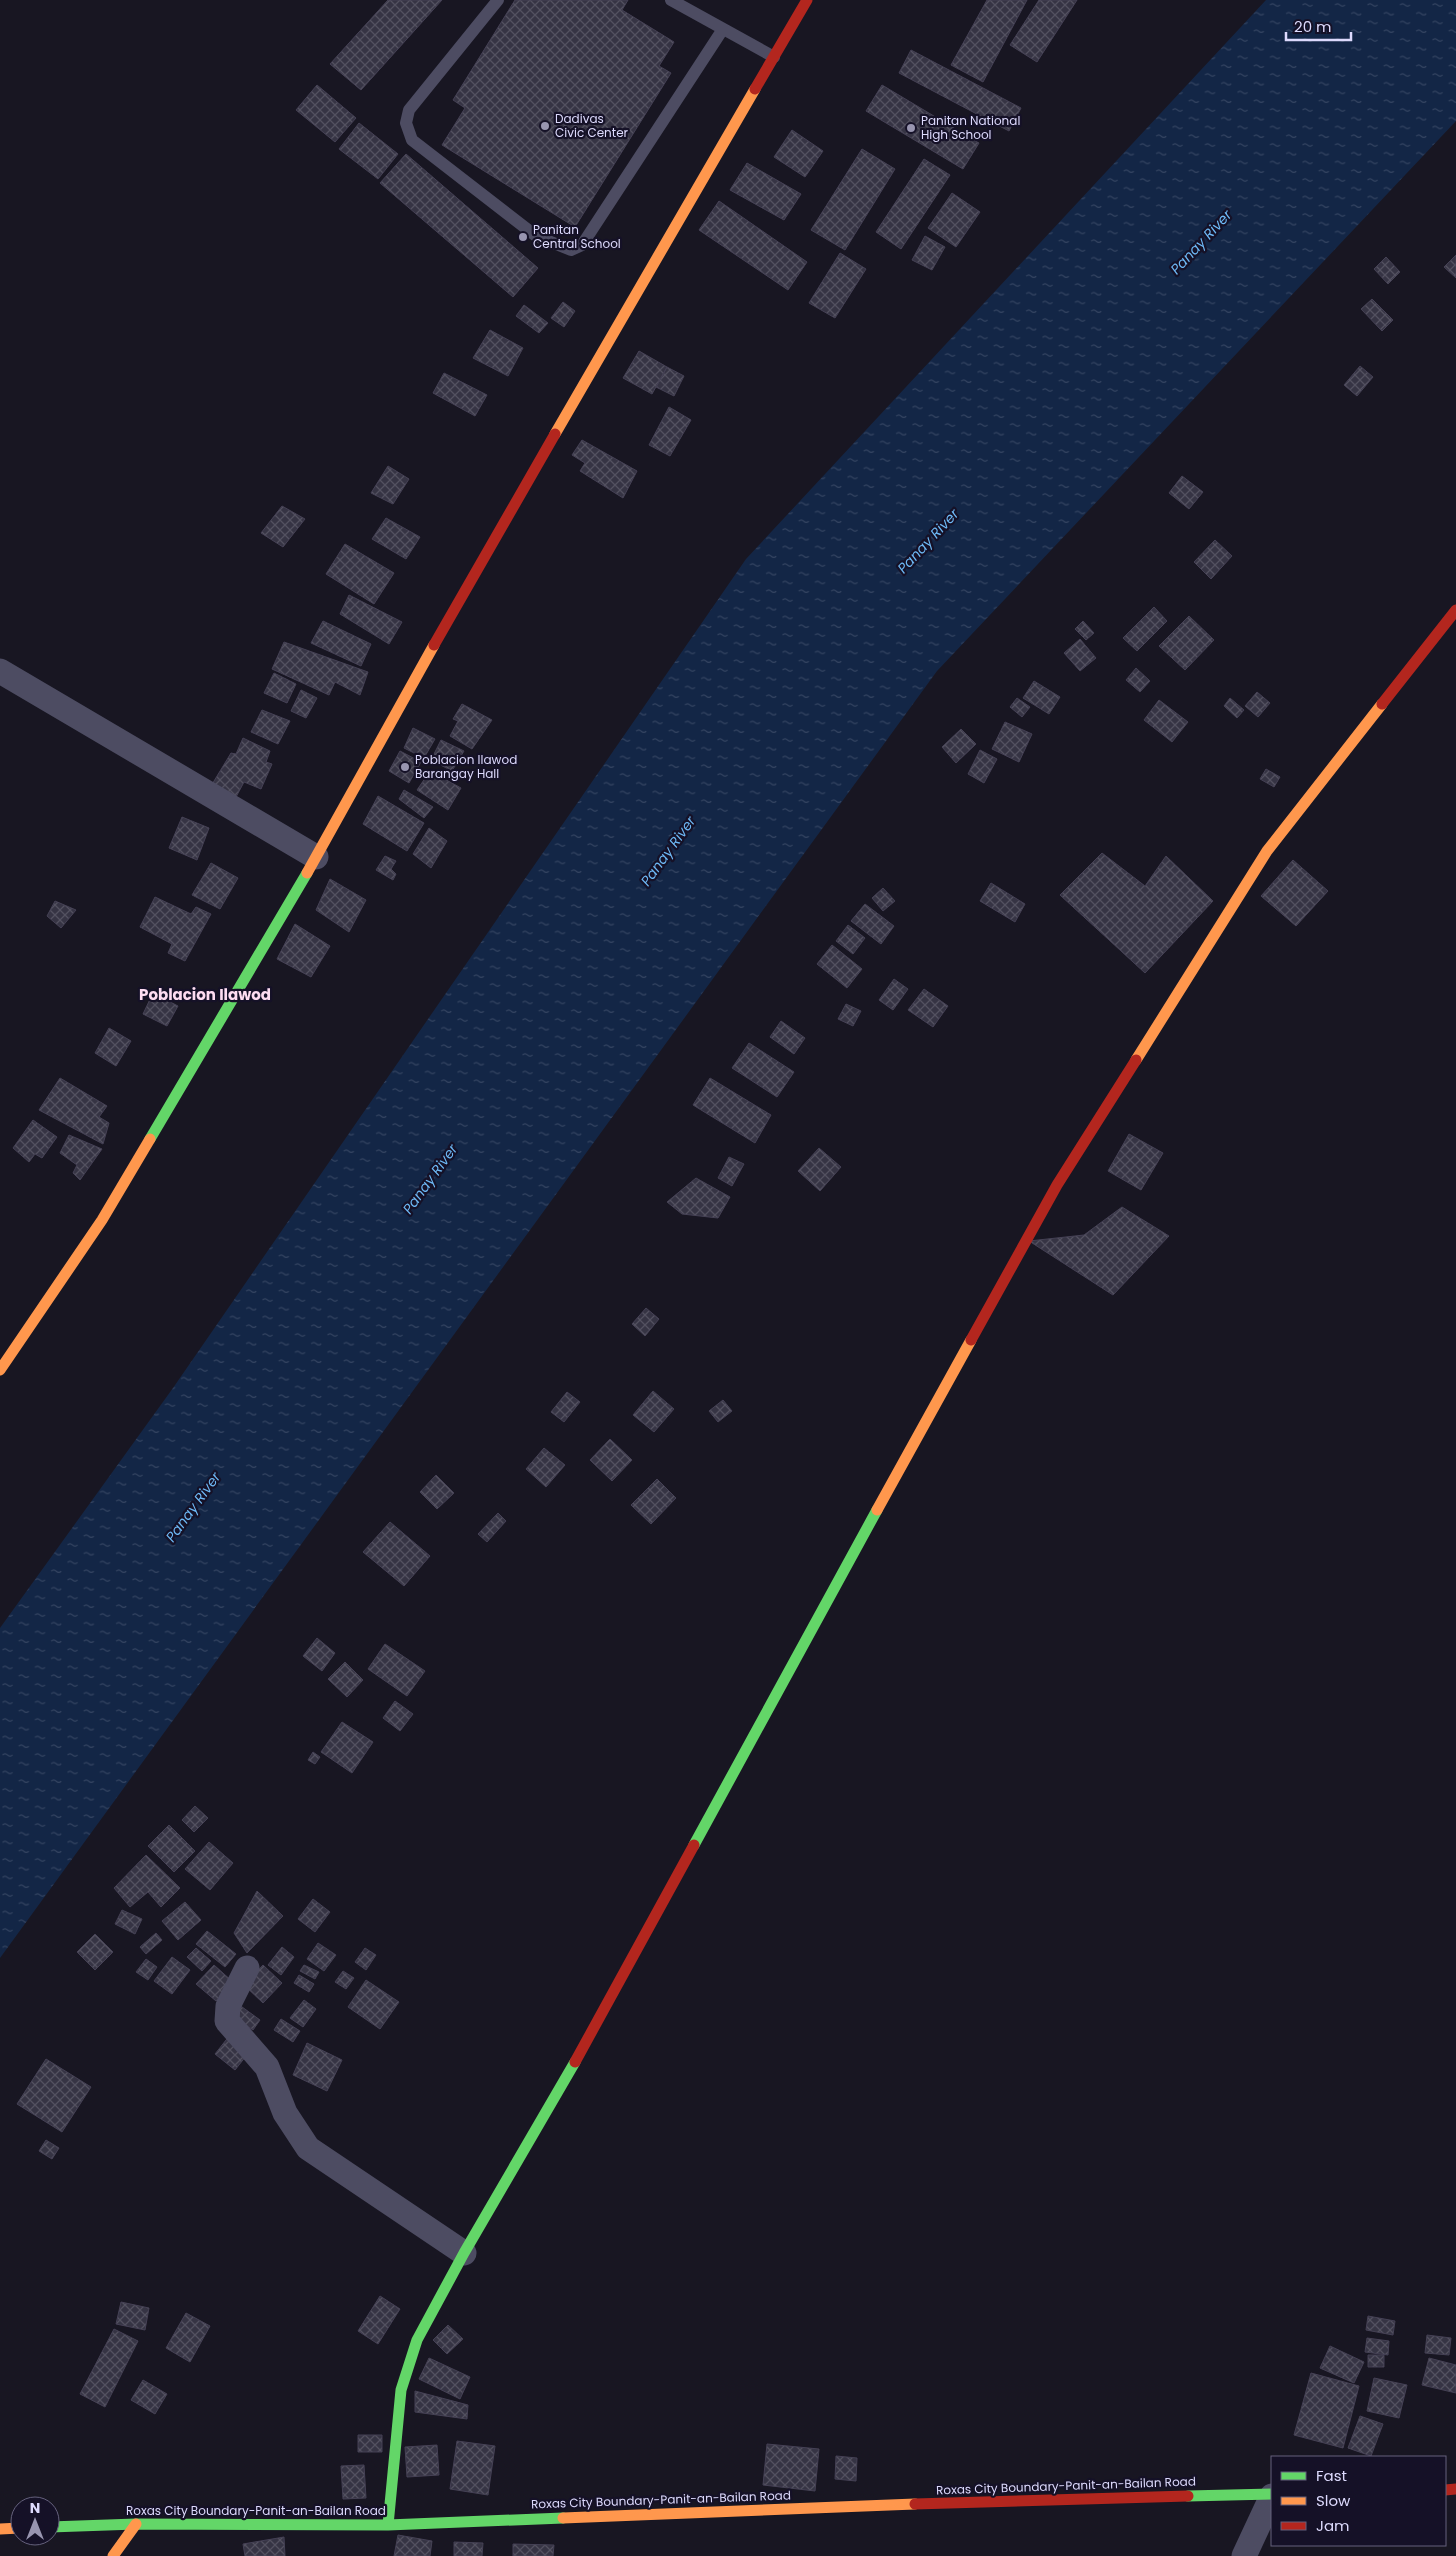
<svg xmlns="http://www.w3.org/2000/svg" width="1456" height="2556" font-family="Poppins,sans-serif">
<defs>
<pattern id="water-ripples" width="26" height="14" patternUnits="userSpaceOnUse" patternTransform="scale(1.25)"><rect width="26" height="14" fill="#132646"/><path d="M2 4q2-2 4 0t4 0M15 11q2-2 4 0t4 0" fill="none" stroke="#354562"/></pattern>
<pattern id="building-cross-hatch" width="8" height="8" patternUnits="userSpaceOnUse" patternTransform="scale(1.25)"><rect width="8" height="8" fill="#363444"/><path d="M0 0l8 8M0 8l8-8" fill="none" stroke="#535160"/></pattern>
</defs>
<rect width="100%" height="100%" fill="#181622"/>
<path fill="url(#water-ripples)" d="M 1266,0 L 1456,0 L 1456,121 L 937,671 L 0,1958 L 0,1628 L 173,1388 L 746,559 Z"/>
<path fill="url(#building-cross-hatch)" stroke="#454155" d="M 388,0 L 442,0 L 361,90 L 330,64 Z
M 515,0 L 628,0 L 622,10 L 674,42 L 659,66 L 671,73 L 575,227 L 442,145 L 465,108 L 453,100 Z
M 987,0 L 1027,0 L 983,82 L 951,65 Z
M 1039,0 L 1077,0 L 1037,62 L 1010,45 Z
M 911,50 L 1021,108 L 1009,131 L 899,73 Z
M 317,85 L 356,118 L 335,142 L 296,110 Z
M 882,85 L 979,143 L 963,169 L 866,111 Z
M 359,123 L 398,154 L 378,179 L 339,149 Z
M 792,130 L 823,151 L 805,177 L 774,157 Z
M 862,149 L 895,169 L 845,250 L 811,230 Z
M 406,154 L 538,268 L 513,297 L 380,183 Z
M 924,159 L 950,175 L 901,249 L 876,232 Z
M 747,163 L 801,194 L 784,220 L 730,190 Z
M 952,193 L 980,212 L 956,247 L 928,228 Z
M 719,201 L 807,262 L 788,290 L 699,230 Z
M 925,236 L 945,247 L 932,270 L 912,260 Z
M 840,253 L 866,269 L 835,318 L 809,303 Z
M 1456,255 L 1456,278 L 1444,267 Z
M 1386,257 L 1400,272 L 1388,284 L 1374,269 Z
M 1372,299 L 1393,320 L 1382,331 L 1361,309 Z
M 563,302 L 575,311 L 564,327 L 551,318 Z
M 524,305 L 548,323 L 539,333 L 516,316 Z
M 490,330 L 523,348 L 508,376 L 473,358 Z
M 639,351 L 667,367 L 652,394 L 623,378 Z
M 1360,366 L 1373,377 L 1357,396 L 1344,385 Z
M 667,367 L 684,376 L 674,396 L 656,387 Z
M 444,373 L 487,395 L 475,416 L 433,393 Z
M 669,407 L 691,420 L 670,456 L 649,445 Z
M 582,440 L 637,471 L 623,498 L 580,471 L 585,463 L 572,455 Z
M 388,466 L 409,479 L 393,504 L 371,493 Z
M 1182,476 L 1203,492 L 1189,509 L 1169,493 Z
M 282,506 L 305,519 L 283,547 L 261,533 Z
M 386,518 L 420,537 L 406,559 L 372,539 Z
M 1215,540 L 1232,556 L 1211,579 L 1194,562 Z
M 345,544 L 394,573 L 374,604 L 326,574 Z
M 349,595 L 402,622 L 389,644 L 340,614 Z
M 1154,607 L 1167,621 L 1137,651 L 1123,638 Z
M 1189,616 L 1214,640 L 1185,670 L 1159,646 Z
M 323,621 L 371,644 L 361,666 L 311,643 Z
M 1083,621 L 1094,633 L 1086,640 L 1075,629 Z
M 1080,639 L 1096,658 L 1080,671 L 1064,653 Z
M 284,642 L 368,672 L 360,695 L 335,682 L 329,695 L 272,669 Z
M 1136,668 L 1150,681 L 1140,692 L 1126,680 Z
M 274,673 L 296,684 L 287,703 L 264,693 Z
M 1034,681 L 1060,697 L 1049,714 L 1023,698 Z
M 301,690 L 317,698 L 306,718 L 291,711 Z
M 1257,692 L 1270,703 L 1258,717 L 1245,706 Z
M 1017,698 L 1030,707 L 1022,717 L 1010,707 Z
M 1230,698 L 1244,710 L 1237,718 L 1224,706 Z
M 1159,700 L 1188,722 L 1172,742 L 1144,720 Z
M 462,704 L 492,720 L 472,749 L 450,736 L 458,721 L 453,719 Z
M 262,710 L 290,721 L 278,744 L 251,732 Z
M 1005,722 L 1032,734 L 1019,762 L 992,749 Z
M 413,728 L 435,739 L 424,758 L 404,748 Z
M 961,729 L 976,744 L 956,763 L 942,747 Z
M 243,738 L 270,751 L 266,762 L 272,764 L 261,789 L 244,782 L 236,797 L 211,786 L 231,753 L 236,754 Z
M 441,740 L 464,751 L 452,771 L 431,760 Z
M 980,750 L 997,759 L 984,783 L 968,774 Z
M 400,751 L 421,762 L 409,783 L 389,771 Z
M 1266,769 L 1280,777 L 1274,787 L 1260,779 Z
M 430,771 L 461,788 L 448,810 L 417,790 Z
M 404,790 L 433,807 L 424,818 L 399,799 Z
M 378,796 L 424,823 L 407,851 L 363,824 Z
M 182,817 L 209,828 L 197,860 L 169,848 Z
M 429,828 L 447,841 L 431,868 L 413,854 Z
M 1102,853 L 1145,886 L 1166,856 L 1213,901 L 1145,973 L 1060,895 Z
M 385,856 L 396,861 L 391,869 L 396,874 L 393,880 L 376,870 Z
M 1293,860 L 1328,891 L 1296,926 L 1261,896 Z
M 211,863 L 238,878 L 220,909 L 192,895 Z
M 330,879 L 366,900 L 349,932 L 316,910 Z
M 991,883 L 1025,904 L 1015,922 L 980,901 Z
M 883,888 L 895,901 L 883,911 L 872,898 Z
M 155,897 L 191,914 L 196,907 L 211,914 L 185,961 L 168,953 L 172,944 L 140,927 Z
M 55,901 L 76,910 L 61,928 L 47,916 Z
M 865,904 L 894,926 L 881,944 L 851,921 Z
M 295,924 L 330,946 L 311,977 L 277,959 Z
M 848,925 L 865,938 L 853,954 L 836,941 Z
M 832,945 L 862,969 L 847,988 L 817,964 Z
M 894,979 L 908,989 L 893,1010 L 879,1000 Z
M 924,989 L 948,1006 L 933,1027 L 908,1010 Z
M 153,993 L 178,1006 L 167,1026 L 143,1014 Z
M 846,1004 L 861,1011 L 853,1026 L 838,1019 Z
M 781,1021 L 805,1038 L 794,1054 L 770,1037 Z
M 109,1028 L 131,1041 L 116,1066 L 95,1053 Z
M 749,1043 L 794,1072 L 777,1097 L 732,1068 Z
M 60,1078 L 107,1106 L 99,1117 L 109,1123 L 103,1144 L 39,1110 Z
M 710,1078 L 771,1115 L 755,1143 L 693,1105 Z
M 33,1120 L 57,1137 L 42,1158 L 35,1154 L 29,1162 L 13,1148 Z
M 1129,1134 L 1163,1153 L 1141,1190 L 1108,1171 Z
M 69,1135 L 102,1149 L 80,1180 L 73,1173 L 77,1165 L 60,1153 Z
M 819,1148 L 841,1167 L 820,1191 L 798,1171 Z
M 729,1157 L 744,1164 L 732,1186 L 718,1178 Z
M 696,1178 L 730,1197 L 718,1218 L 682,1214 L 667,1202 Z
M 1122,1207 L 1169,1236 L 1113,1295 L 1029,1241 L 1084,1235 Z
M 646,1308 L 659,1319 L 645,1336 L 632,1324 Z
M 653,1391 L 674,1409 L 654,1432 L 633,1415 Z
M 567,1392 L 580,1402 L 564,1422 L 551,1412 Z
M 723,1400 L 732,1411 L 718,1422 L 709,1411 Z
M 610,1439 L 632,1460 L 612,1481 L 590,1460 Z
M 544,1448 L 565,1465 L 546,1487 L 526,1469 Z
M 436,1475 L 454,1493 L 437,1509 L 420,1492 Z
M 657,1479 L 676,1498 L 651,1524 L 631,1505 Z
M 498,1513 L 506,1521 L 487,1542 L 478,1534 Z
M 390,1522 L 430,1556 L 404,1586 L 363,1552 Z
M 317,1638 L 335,1653 L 322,1671 L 303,1656 Z
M 385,1644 L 425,1671 L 407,1696 L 368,1669 Z
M 345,1662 L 363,1680 L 347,1697 L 328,1679 Z
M 395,1701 L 413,1714 L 400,1731 L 383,1718 Z
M 342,1722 L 373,1742 L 352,1773 L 321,1752 Z
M 313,1752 L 320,1757 L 315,1764 L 308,1760 Z
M 195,1806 L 208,1818 L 194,1832 L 182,1820 Z
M 169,1825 L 195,1851 L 174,1872 L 148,1846 Z
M 209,1842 L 233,1863 L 210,1890 L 185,1869 Z
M 146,1855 L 180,1888 L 161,1907 L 148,1892 L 130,1907 L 114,1888 Z
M 257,1891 L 283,1916 L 247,1953 L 234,1933 Z
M 313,1899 L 330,1912 L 315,1932 L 298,1919 Z
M 185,1902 L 201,1920 L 178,1940 L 162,1921 Z
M 122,1910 L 142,1919 L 135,1934 L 115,1924 Z
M 207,1931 L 236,1954 L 225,1967 L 196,1944 Z
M 156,1933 L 162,1940 L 146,1954 L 140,1947 Z
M 95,1934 L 113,1952 L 95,1970 L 77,1952 Z
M 318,1943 L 336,1955 L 324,1971 L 307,1959 Z
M 282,1947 L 294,1957 L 281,1975 L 268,1965 Z
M 196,1948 L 211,1961 L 202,1971 L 187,1957 Z
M 365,1948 L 376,1955 L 366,1970 L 355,1962 Z
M 172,1957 L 190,1970 L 172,1994 L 154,1981 Z
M 146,1959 L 157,1967 L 148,1980 L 136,1972 Z
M 214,1965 L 233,1982 L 216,2001 L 196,1984 Z
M 263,1965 L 282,1983 L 263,2003 L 244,1985 Z
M 304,1965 L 319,1972 L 315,1979 L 300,1971 Z
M 343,1971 L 354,1978 L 346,1989 L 335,1982 Z
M 299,1975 L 314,1984 L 309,1992 L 294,1983 Z
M 366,1980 L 399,2002 L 380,2029 L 348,2007 Z
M 304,2000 L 316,2009 L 303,2027 L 290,2018 Z
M 238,2004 L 260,2020 L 253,2030 L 231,2015 Z
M 281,2019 L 300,2031 L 293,2042 L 274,2030 Z
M 230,2035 L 250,2051 L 235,2070 L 215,2054 Z
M 307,2043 L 342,2060 L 327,2091 L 293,2075 Z
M 46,2059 L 91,2087 L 62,2132 L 17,2104 Z
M 46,2140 L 59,2148 L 52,2159 L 39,2151 Z
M 380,2296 L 400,2309 L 378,2344 L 358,2331 Z
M 121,2302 L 149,2308 L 145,2330 L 116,2324 Z
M 186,2313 L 210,2326 L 190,2362 L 166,2348 Z
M 1368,2316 L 1395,2321 L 1393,2335 L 1366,2330 Z
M 448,2325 L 463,2339 L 447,2354 L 433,2340 Z
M 114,2329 L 138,2341 L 105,2407 L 80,2394 Z
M 1427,2335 L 1451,2338 L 1449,2355 L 1425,2353 Z
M 1367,2338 L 1389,2341 L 1388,2355 L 1365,2352 Z
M 1330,2346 L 1364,2362 L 1354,2383 L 1320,2368 Z
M 1368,2355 L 1384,2355 L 1384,2367 L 1368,2367 Z
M 429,2358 L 470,2377 L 460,2399 L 419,2379 Z
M 1429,2358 L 1456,2365 L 1456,2393 L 1422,2385 Z
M 1311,2373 L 1359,2386 L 1343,2448 L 1294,2435 Z
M 1374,2378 L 1407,2385 L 1399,2418 L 1367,2411 Z
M 143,2380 L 167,2394 L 155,2414 L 131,2400 Z
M 415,2391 L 468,2405 L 467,2419 L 415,2412 Z
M 1360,2416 L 1383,2424 L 1371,2456 L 1348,2448 Z
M 358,2435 L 382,2435 L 382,2452 L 358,2452 Z
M 457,2441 L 495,2446 L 488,2495 L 450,2489 Z
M 767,2444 L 819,2449 L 815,2491 L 763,2485 Z
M 437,2445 L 439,2475 L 407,2477 L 405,2447 Z
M 836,2456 L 857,2458 L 856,2481 L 835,2479 Z
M 364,2465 L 366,2498 L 343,2499 L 341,2466 Z
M 398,2535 L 432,2541 L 430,2556 L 394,2556 Z
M 284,2537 L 285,2556 L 245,2556 L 243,2544 Z
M 454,2542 L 483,2543 L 482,2556 L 454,2556 Z
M 513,2544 L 554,2545 L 553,2556 L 513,2556 Z"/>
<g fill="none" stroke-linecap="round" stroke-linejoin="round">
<path stroke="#4d4c62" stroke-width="12" d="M 498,0 L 409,110 L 406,123 L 412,140 L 536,236 L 571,250 L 582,245 L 723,29
M 671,0 L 774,57"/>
<path stroke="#4d4c62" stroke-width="25" d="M 0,671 L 316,857
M 247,1968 L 228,2006 L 227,2021 L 267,2067 L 285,2113 L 308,2148 L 464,2253
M 1244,2556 L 1272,2496"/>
<path stroke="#63d668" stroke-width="11" d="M 150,1139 L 307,873
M 694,1845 L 877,1510
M 1188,2496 L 1272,2494
M 388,2525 L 401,2390 L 417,2340 L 464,2253 L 575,2062
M 50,2527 L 136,2524 L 388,2525 L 563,2518"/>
<path stroke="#ff974d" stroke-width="11" d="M 555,434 L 755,89
M 307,873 L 434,645
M 1136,1060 L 1267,851 L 1382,704
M 0,1370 L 102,1220 L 150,1139
M 877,1510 L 971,1340
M 563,2518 L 915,2504
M 0,2529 L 20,2528
M 113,2556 L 136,2524"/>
<path stroke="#b3261e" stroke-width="11" d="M 755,89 L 807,0
M 434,645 L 555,434
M 1382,704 L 1456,610
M 971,1340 L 1057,1185 L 1136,1060
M 575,2062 L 694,1845
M 1445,2490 L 1456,2489
M 915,2504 L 1188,2496"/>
</g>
<g fill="#9895b0" stroke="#151127" stroke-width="2">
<circle cx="545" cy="126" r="5"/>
<circle cx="911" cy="128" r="5"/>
<circle cx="523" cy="237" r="5"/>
<circle cx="405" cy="767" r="5"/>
</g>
<g text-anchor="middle" stroke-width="4.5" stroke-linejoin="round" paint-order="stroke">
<g font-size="12" fill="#dddafd" stroke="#151127" text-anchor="start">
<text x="555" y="123">Dadivas<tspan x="555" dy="14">Civic Center</tspan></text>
<text x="921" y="125">Panitan National<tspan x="921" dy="14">High School</tspan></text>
<text x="533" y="234">Panitan<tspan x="533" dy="14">Central School</tspan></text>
<text x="415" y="764">Poblacion Ilawod<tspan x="415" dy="14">Barangay Hall</tspan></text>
</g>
<g font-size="12" fill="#dddafd" stroke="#151127">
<text transform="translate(1066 2486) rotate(-2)" y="4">Roxas City Boundary-Panit-an-Bailan Road</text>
<text transform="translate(661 2500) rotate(-2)" y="4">Roxas City Boundary-Panit-an-Bailan Road</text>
<text x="256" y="2515">Roxas City Boundary-Panit-an-Bailan Road</text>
</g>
<g font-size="14" font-style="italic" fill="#6eb9f6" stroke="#151127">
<text transform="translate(1201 242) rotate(-47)" y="5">Panay River</text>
<text transform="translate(928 541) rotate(-47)" y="5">Panay River</text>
<text transform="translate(668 851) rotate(-54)" y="5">Panay River</text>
<text transform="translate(430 1179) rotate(-54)" y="5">Panay River</text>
<text transform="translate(193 1507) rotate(-54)" y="5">Panay River</text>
</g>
<g font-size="15" font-weight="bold" fill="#fddcf1" stroke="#151127">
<text x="205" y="1000">Poblacion Ilawod</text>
</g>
</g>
<rect x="1271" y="2456" width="175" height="90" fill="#151127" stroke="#65617d"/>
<rect x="1281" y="2472" width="25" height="8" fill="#63d668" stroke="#65617d"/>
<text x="1316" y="2481" font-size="15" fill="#dddafd">Fast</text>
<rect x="1281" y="2497" width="25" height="8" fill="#ff974d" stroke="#65617d"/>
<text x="1316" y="2506" font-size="15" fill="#dddafd">Slow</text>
<rect x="1281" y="2522" width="25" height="8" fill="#b3261e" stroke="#65617d"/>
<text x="1316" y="2531" font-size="15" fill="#dddafd">Jam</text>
<g transform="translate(35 2521)"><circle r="24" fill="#151127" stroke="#65617d"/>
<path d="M0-4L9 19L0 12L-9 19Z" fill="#9895b0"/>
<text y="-8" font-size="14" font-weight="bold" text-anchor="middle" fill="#dddafd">N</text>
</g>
<path d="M1286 32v8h65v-8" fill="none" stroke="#dddafd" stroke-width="2.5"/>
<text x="1294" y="32" font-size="15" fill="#dddafd" stroke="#151127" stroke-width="4" paint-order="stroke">20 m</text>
</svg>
